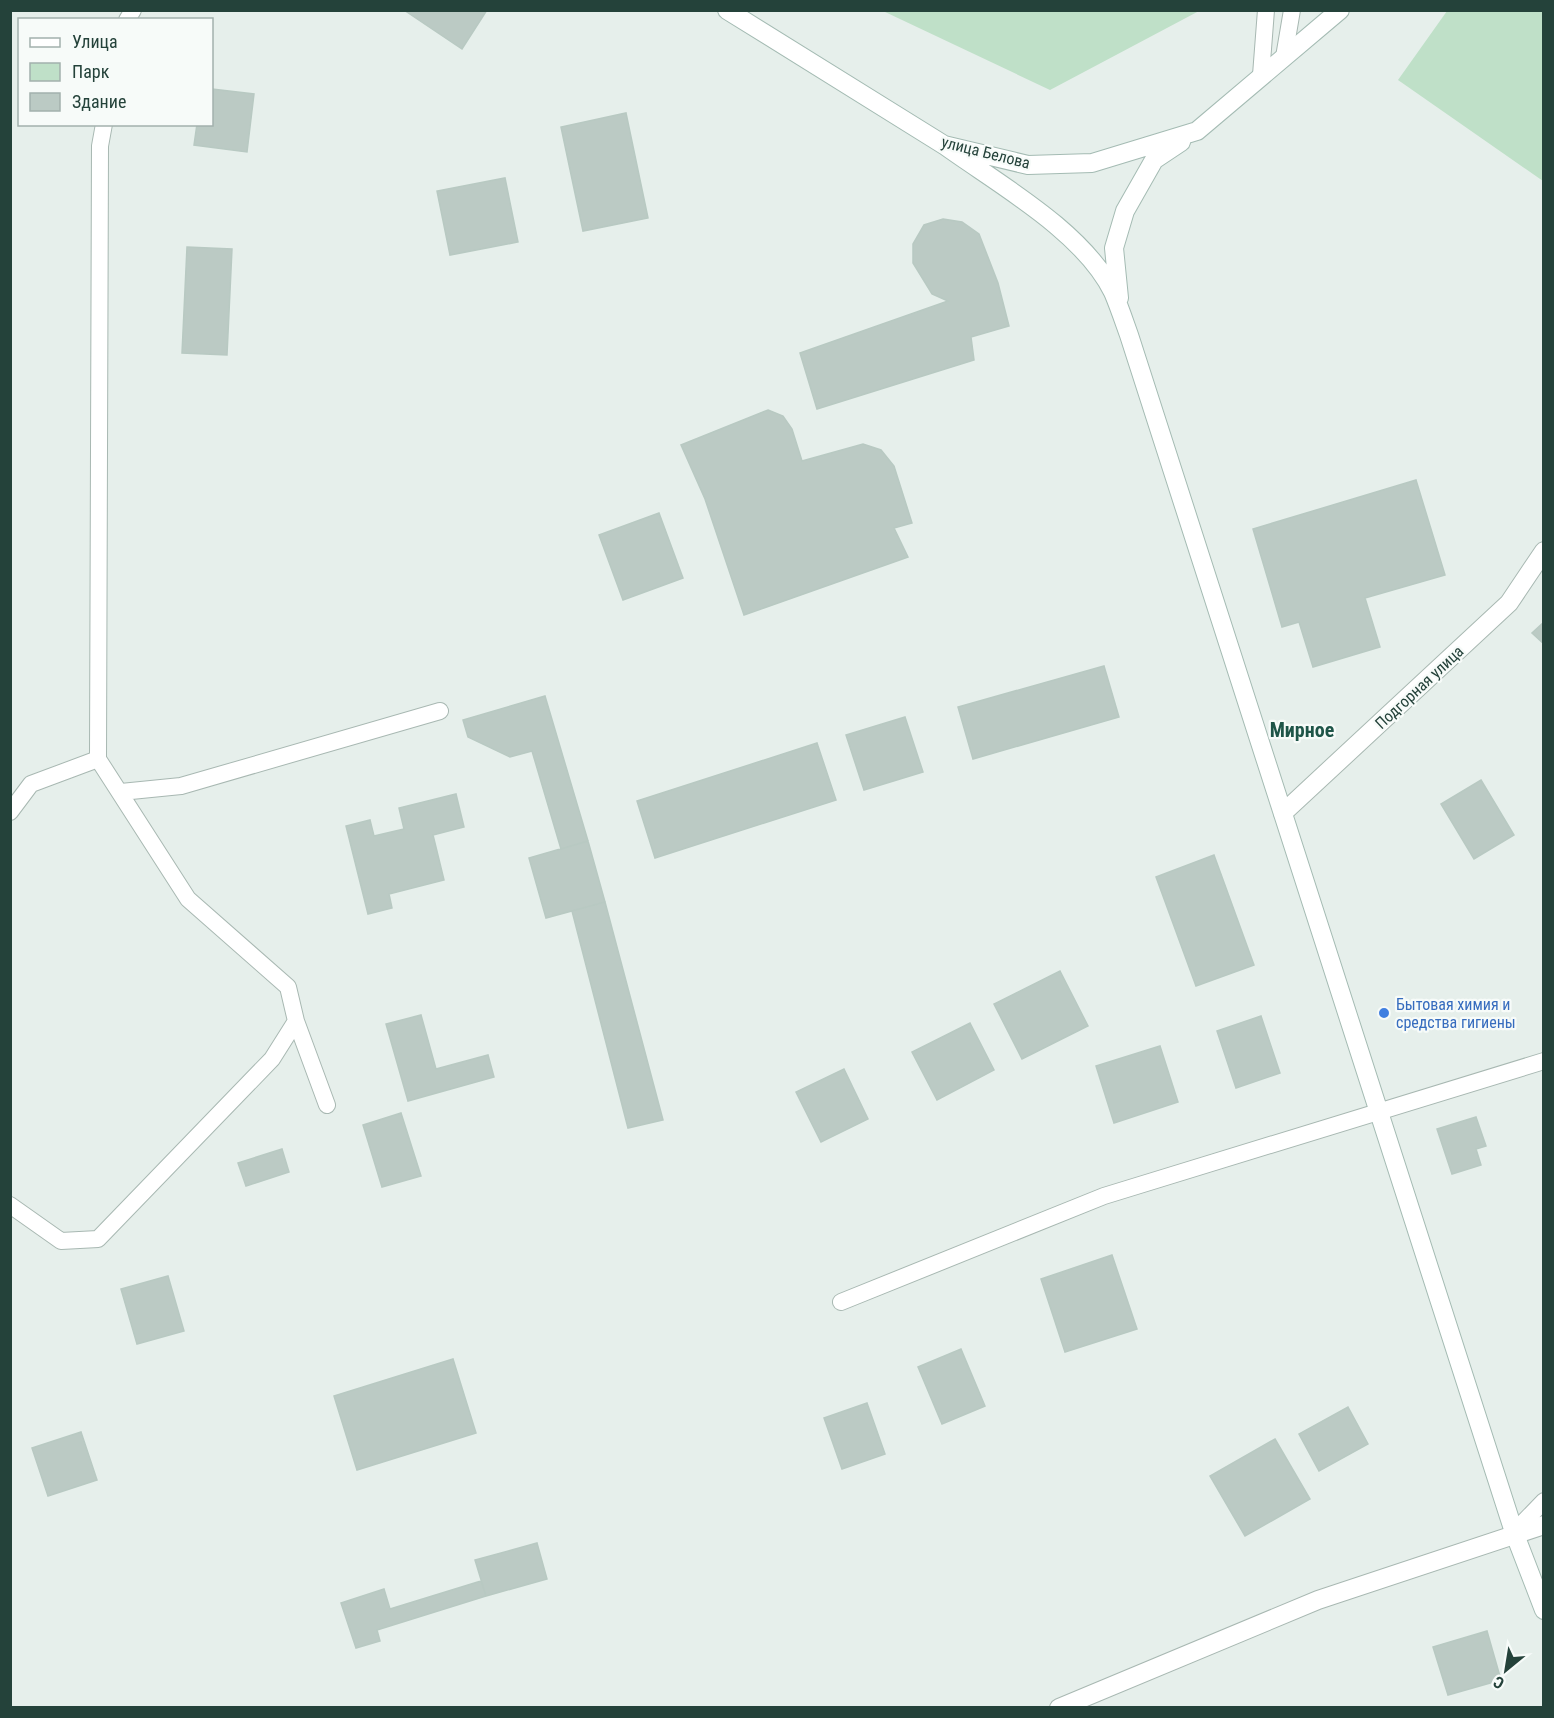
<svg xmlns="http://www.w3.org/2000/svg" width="1554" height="1718" font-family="'Roboto Condensed',sans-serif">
<rect width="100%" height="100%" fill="#e6efeb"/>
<path fill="#bfe0c8" d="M 883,11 L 1199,11 L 1050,90 Z
M 1447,11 L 1543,11 L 1543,181 L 1398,80 Z"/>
<path fill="#bbcac4" stroke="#b8c9c2" stroke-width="1.5" d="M 404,10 L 487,10 L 462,49 Z
M 212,89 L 254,94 L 247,152 L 194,145 L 197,124 L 212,124 Z
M 626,113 L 648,218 L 583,231 L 561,127 Z
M 505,178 L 518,242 L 450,255 L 437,191 Z
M 943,219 L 962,222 L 979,234 L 998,283 L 1009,326 L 971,337 L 974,360 L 817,409 L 800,353 L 948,301 L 932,294 L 913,263 L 913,244 L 924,225 Z
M 187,247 L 232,249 L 227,355 L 182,353 Z
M 768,410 L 783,416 L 792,429 L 802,461 L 863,444 L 881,450 L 894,466 L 912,523 L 894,528 L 908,557 L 744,615 L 705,499 L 681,445 Z
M 1416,480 L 1445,575 L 1365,598 L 1380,647 L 1313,667 L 1299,622 L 1282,627 L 1253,529 Z
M 659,513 L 683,578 L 623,600 L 599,535 Z
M 1544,622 L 1544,644 L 1532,633 Z
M 1104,666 L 1119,717 L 973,759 L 958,707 Z
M 545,696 L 588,841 L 561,849 L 532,751 L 510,757 L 468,737 L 463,720 Z
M 905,717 L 923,772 L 864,790 L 846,735 Z
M 817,743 L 836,800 L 655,858 L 637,801 Z
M 1481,780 L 1514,835 L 1474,859 L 1441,804 Z
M 456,794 L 464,827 L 433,835 L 444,880 L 389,894 L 392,908 L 368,914 L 346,826 L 370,820 L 374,836 L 404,829 L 399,808 Z
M 588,841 L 605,902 L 546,918 L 529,858 Z
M 1214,855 L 1254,965 L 1196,986 L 1156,877 Z
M 605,902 L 663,1120 L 628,1128 L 572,911 Z
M 1060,971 L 1088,1026 L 1022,1059 L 994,1004 Z
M 421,1015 L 436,1069 L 488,1055 L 494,1077 L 408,1101 L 386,1024 Z
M 1261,1016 L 1280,1073 L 1236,1088 L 1217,1031 Z
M 970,1023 L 994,1070 L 937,1100 L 912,1052 Z
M 1160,1046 L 1178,1102 L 1114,1123 L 1096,1066 Z
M 844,1069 L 868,1119 L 821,1142 L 796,1092 Z
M 401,1113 L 421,1176 L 382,1187 L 363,1125 Z
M 1476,1117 L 1486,1146 L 1476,1149 L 1481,1165 L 1452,1174 L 1437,1129 Z
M 282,1149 L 289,1172 L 246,1186 L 238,1163 Z
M 1112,1255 L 1137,1329 L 1065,1352 L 1041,1279 Z
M 168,1276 L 184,1331 L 137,1344 L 121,1289 Z
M 961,1349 L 985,1406 L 942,1424 L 918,1367 Z
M 453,1359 L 476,1433 L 357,1470 L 334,1396 Z
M 867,1403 L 885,1454 L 842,1469 L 824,1418 Z
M 1348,1407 L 1368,1444 L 1319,1471 L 1299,1434 Z
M 81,1432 L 97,1480 L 48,1496 L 32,1448 Z
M 1275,1439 L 1310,1499 L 1245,1536 L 1210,1476 Z
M 537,1543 L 547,1579 L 486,1596 L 475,1560 Z
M 481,1581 L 486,1596 L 377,1630 L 380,1641 L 356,1648 L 341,1603 L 384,1589 L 390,1609 Z
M 1487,1631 L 1501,1680 L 1448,1695 L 1433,1647 Z"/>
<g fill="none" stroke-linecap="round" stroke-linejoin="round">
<g stroke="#a8b8b2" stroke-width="18">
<path id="lane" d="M 127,20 L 133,10
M 1284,57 L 1292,10
M 1261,75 L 1266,10
M 121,792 L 181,786 L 440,711
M 10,812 L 31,784 L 98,759
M 296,1021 L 327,1105
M 10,1205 L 61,1241 L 98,1239 L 272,1059 L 296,1021 L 288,987 L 188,899 L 98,759 L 100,146 L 104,124
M 841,1302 L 1104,1196 L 1544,1061
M 1514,1532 L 1544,1501"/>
</g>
<g stroke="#a8b8b2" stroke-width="20">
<path id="street" d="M 1283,813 L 1509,603 L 1544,551
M 1059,1708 L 1318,1600 L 1544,1525"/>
</g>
<g stroke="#a4bbb3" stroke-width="20">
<path id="secondary" d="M 727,10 L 944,145 L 1028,165 L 1092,163 L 1197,131 L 1340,10
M 944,145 C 998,184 1083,231 1113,292 C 1119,306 1124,321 1129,335 L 1514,1532 L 1544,1610
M 1119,298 L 1114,248 L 1125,211 L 1154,160 L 1181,142"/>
</g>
<use href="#lane" stroke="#fff" stroke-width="16"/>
<use href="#street" stroke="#fff" stroke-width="18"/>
<use href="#secondary" stroke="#fff" stroke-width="18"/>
</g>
<circle fill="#3f7fe0" stroke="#f7fbf9" stroke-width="2" cx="1384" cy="1013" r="6"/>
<g text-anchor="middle" stroke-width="4.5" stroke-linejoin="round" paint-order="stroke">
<g font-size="16" fill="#24423a" stroke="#f7fbf9">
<text transform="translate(986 152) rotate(14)" y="6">улица Белова</text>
<text transform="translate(1419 687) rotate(-43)" y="6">Подгорная улица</text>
</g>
<g font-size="16" fill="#366cbe" stroke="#f7fbf9" text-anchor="start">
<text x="1396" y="1010">Бытовая химия и<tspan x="1396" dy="18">средства гигиены</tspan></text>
</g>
<g font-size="20" font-weight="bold" fill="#1f5548" stroke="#f7fbf9">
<text x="1302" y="737">Мирное</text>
</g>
</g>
<rect width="1554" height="1718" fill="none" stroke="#24423a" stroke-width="24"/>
<rect x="18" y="18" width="195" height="108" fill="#f7fbf9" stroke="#a3b1ad" stroke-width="1.5"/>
<rect x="30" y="38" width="30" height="9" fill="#ffffff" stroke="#a3b1ad" stroke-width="1.5"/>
<text x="72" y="48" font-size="18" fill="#24423a">Улица</text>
<rect x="30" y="63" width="30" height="18" fill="#bfe0c8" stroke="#a3b1ad" stroke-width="1.5"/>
<text x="72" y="78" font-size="18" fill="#24423a">Парк</text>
<rect x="30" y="93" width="30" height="18" fill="#bbcac4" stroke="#a3b1ad" stroke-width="1.5"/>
<text x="72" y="108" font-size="18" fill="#24423a">Здание</text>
<g transform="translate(1506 1670) rotate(210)" stroke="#f7fbf9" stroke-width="4.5" paint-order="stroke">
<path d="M0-4.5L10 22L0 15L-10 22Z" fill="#24423a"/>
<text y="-9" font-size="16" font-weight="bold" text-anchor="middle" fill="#24423a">С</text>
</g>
</svg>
